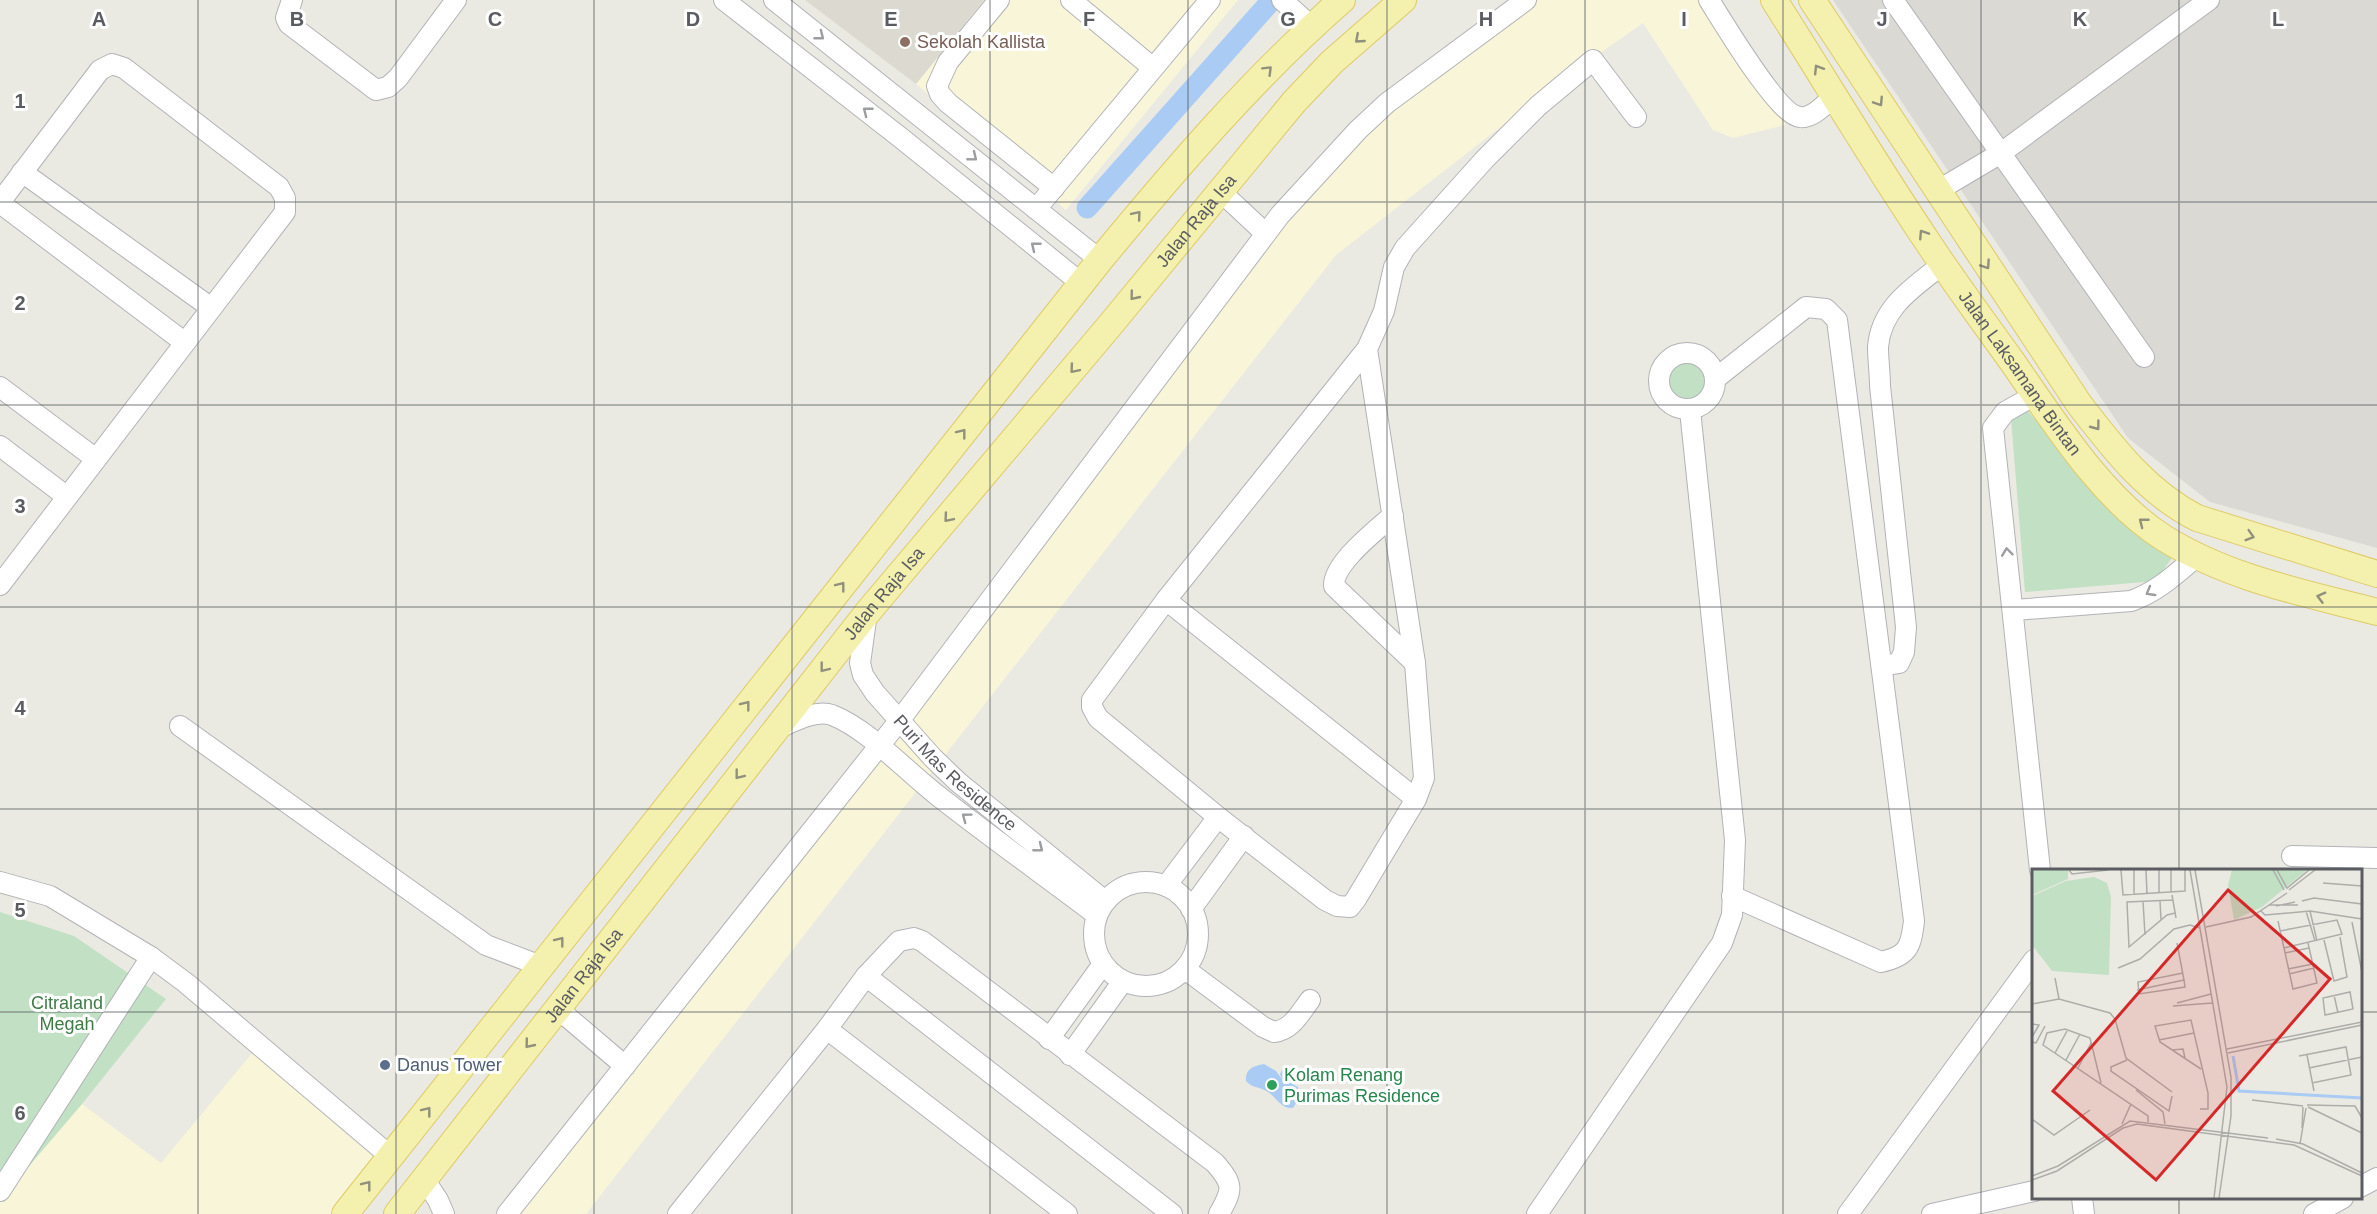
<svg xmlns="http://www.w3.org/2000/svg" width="2377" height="1214" font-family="Arial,sans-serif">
<rect width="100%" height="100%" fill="#ebeae2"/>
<path fill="#f9f5d9" d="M 984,0 L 1238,0 L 1066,210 L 916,84 Z
M 1526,0 L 1709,0 L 1784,108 L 1785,125 L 1733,138 L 1713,130 L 1643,23 L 1557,83 L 1336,255 L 586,1214 L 507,1214 L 1265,233 L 1358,130 Z
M 258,1046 L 390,1156 L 345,1214 L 0,1214 L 0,1200 L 82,1104 L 161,1163 Z"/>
<path fill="#dad9d4" d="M 1833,0 L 2377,0 L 2377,548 L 2210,502 L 2128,438 Z"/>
<path fill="#dbd9d0" d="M 805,0 L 984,0 L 916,84 Z"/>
<path fill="#c1e0c4" d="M1669 380a18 18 0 1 1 36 0a18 18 0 1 1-36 0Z
M 2027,410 L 2097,491 L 2175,553 L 2156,581 L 2025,592 L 2011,418 Z
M 0,912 L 74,936 L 166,999 L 82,1104 L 0,1200 Z"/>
<path fill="#a9cbf4" d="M 1264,1064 L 1276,1071 L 1282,1079 L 1280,1074 L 1283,1068 L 1289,1067 L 1293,1070 L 1292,1078 L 1283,1079 L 1298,1087 L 1299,1099 L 1293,1108 C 1281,1109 1277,1098 1268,1092 C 1260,1086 1253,1089 1246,1081 C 1245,1069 1253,1066 1264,1064 Z"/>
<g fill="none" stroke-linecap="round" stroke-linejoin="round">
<path stroke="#a9cbf4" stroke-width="21" d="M 1087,208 L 1272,0"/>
<g stroke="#b2b3b8" stroke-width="22">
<g id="minor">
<path d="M 292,0 L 286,18 L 289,24 L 376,90 L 388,87 L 398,78 L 456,0"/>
<path d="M 724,0 L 901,138 L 1081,283"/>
<path d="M 774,0 L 1100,260"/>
<path d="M 999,0 L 948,62 L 937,86 L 940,94 L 948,103 L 1054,188"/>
<path d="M 1071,0 L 1153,68"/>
<path d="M 1282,0 L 1312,27"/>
<path d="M 1709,0 C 1723,22 1778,115 1800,117 C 1813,119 1826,103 1835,95"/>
<path d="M 1893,0 L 2144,357"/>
<path d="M 22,172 L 210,307"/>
<path d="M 1219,190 L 1265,233"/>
<path d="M 1937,191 L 2001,153 L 2209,0"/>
<path d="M 0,202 L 100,70 L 112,64 L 124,68 L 279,187 L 285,198 L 285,212 L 0,585"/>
<path d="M 0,203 L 184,342"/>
<path d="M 1036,209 L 1210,0"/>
<path d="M 1367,349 L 1415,663 L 1424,778 L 1416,799 L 1356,899 L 1350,907 L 1337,906 L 1325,900 L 1218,817 L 1098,718 L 1092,707 L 1092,700 L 1166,600 L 1367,349 L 1384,311 L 1394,267 L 1405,248 L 1485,159 L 1538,106 L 1593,60 L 1636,117"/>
<circle cx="1687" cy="381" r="28"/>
<path d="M 1715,379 L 1806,307 L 1826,309 L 1837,320 L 1914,921 C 1911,947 1908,956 1881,962 L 1732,896"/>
<path d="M 0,387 L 96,459"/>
<path d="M 2035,395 L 2005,412 L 1993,428 L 2040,870"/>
<path d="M 0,446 L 66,496"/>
<path d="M 1393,515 C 1377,530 1333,563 1334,586 L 1415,663"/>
<path d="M 1166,600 L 1416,799"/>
<path d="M 2014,610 L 2131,601 C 2157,592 2176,574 2196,557"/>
<path id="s1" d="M 867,613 L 860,663 L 863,675 L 875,693 L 933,758 L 958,782 L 1105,901"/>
<path d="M 1882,666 L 1899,663 L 1904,652 L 1906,627 L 1880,386 C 1880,373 1878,360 1878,347 C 1881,307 1914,287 1943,264"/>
<path d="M 180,726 L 486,945 L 541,966"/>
<path d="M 776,729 C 791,723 815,709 832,715 C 868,729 906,771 937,795 C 989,836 1044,875 1097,915"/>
<path d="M 2292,856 L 2377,858"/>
<path d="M 0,882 L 50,896 L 151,957 L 186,983 L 390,1156"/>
<circle cx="1146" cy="934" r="52"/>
<path d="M 1166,886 L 1218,817"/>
<path d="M 1191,909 L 1244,836"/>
<path d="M 1185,969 L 1263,1027 L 1274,1032 C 1292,1030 1300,1013 1310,1000"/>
<path d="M 866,976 L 1172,1214"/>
<path d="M 558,1009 L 625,1066"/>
<path d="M 827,1029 L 1067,1214"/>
<path d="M 1049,1039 L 1103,964"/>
<path d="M 1070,1055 L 1123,981"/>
<path d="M 424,1179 L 438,1200 L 444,1214"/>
<path d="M 2360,1187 L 2377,1178"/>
<path d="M 0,1191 L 151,957"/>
<path d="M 2082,1198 L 2084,1214"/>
<path d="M 507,1214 L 899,721 L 1280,215 L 1358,130 L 1387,103 L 1526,0"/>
<path d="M 678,1214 L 827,1029 L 866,976 L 899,941 L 914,938 L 922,941 L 1215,1163 C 1234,1185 1233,1189 1219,1214"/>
<path d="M 1537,1214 L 1722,943 L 1732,915 L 1735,840 L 1690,410"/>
<path d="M 1848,1214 L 2034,960"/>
<path d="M 1932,1214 L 2034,1191"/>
<path d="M 2314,1214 L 2343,1198"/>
</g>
</g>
<g stroke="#dfca67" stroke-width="28">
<g id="major">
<path id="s2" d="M 1774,0 C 1825,80 1874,162 1927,241 C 1954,282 1983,321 2011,360 C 2053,420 2102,499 2164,538 C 2228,578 2304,593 2377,612"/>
<path d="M 1812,0 L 2079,404 C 2113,448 2146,492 2197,518 L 2377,574"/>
<path d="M 345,1214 L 1100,260 C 1176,168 1253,78 1342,0"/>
<path id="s3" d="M 397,1214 L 867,613 L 1111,324 L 1294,102 L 1332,62 L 1403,0"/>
</g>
</g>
<use href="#minor" stroke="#fff" stroke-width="20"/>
<use href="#major" stroke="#f4f0ae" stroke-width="26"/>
</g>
<defs><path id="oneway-chevron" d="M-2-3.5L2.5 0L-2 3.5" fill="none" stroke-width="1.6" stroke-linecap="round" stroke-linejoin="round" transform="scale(1.5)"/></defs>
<g stroke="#9c9da0">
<use href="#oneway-chevron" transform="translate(820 36) rotate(38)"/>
<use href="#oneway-chevron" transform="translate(867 111) rotate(-142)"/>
<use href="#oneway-chevron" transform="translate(973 157) rotate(39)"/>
<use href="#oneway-chevron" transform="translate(1035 246) rotate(-141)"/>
<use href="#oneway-chevron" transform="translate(2007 552) rotate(-97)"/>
<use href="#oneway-chevron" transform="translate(2150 592) rotate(150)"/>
<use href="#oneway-chevron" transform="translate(966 817) rotate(-143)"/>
<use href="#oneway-chevron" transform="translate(1039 848) rotate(39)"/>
</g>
<g stroke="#90907c">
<use href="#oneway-chevron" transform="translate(1359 39) rotate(139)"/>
<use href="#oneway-chevron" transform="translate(1818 69) rotate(-122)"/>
<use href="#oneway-chevron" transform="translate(1268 70) rotate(-45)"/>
<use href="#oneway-chevron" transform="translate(1879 102) rotate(57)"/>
<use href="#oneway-chevron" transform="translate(1137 215) rotate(-50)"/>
<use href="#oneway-chevron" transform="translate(1923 234) rotate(-123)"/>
<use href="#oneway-chevron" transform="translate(1986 265) rotate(56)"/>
<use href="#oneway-chevron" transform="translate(1134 296) rotate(129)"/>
<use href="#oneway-chevron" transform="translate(1074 369) rotate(130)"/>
<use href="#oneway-chevron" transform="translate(2096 426) rotate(53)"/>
<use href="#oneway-chevron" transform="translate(962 433) rotate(-52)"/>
<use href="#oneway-chevron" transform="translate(948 518) rotate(130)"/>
<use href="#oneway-chevron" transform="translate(2143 522) rotate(-142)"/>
<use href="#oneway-chevron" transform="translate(2250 536) rotate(17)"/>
<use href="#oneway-chevron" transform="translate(841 586) rotate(-52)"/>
<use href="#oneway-chevron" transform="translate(2321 597) rotate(-165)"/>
<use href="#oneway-chevron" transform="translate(824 668) rotate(128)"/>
<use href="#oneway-chevron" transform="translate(746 705) rotate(-52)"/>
<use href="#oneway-chevron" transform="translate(739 775) rotate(128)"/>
<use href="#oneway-chevron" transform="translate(560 941) rotate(-52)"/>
<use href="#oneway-chevron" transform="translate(529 1044) rotate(129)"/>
<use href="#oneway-chevron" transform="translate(427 1111) rotate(-52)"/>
<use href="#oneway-chevron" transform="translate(367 1185) rotate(-52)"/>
</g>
<path fill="none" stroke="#5a5c61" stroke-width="1.5" stroke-opacity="0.55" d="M 198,0 L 198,1214M 396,0 L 396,1214M 594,0 L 594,1214M 792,0 L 792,1214M 990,0 L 990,1214M 1188,0 L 1188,1214M 1387,0 L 1387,1214M 1585,0 L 1585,1214M 1783,0 L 1783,1214M 1981,0 L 1981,1214M 2179,0 L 2179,870M 0,202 L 2377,202M 0,405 L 2377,405M 0,607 L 2377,607M 0,809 L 2377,809M 0,1012 L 2034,1012M 2360,1012 L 2377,1012M 2179,1198 L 2179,1214"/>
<circle fill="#8d6e63" stroke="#fff" stroke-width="2" cx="905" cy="42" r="6"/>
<circle fill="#5c6f8a" stroke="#fff" stroke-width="2" cx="385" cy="1065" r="6"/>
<circle fill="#2e9e5b" stroke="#fff" stroke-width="2" cx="1272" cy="1085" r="6"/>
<g text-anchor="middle" stroke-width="6" stroke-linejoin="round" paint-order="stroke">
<g font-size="18" fill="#785e54" stroke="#fff" text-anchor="start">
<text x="917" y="48">Sekolah Kallista</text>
</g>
<g font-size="18" fill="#5a5c61" stroke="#fff">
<text dy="6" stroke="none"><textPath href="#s3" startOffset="1275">Jalan Raja Isa</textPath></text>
<text dy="6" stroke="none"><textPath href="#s2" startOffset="447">Jalan Laksamana Bintan</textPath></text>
<text dy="6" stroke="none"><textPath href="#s3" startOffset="789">Jalan Raja Isa</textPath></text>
<text dy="6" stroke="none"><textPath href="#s1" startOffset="198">Puri Mas Residence</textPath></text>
<text dy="6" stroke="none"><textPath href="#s3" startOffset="303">Jalan Raja Isa</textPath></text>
</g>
<g font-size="18" fill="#3e7c47" stroke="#fff">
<text x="67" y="1009">Citraland<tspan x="67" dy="21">Megah</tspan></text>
</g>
<g font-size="18" fill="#4e5e75" stroke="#fff" text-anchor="start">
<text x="397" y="1071">Danus Tower</text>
</g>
<g font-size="18" fill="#27864d" stroke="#fff" text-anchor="start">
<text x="1284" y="1081">Kolam Renang<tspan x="1284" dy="21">Purimas Residence</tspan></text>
</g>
</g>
<g transform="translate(2032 869)">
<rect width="330" height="330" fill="#ebeae2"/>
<path d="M 0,1 L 36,1 L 36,10 L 0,26 ZM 200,1 L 275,1 L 230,38 L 202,51 L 196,16 ZM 62,8 L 75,14 L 79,28 L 77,106 L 20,102 L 0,76 L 0,27 L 34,12 Z" fill="#c1e0c4"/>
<path fill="none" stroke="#a9cbf4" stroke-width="3" d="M 201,187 L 207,222 L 330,229"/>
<path fill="none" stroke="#adadaa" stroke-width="1.5" d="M 37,1 L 40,5 L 76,1M 89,1 L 91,26 L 153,22 L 153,1M 102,1 L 102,25M 114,1 L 115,25M 127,1 L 127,23M 139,1 L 139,23M 158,1 L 195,218 L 182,329M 163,1 L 199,208 L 199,247 L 187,329M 241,1 L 252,21M 245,1 L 255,19 L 277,1M 291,14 L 330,17M 257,21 L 283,1M 140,26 L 144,49M 141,31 L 95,33 L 97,78 L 135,46 L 143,44M 111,32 L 113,66M 128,32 L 129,51M 270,32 L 282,29 L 330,35M 237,36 L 266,36M 244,37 L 263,33M 229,42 L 233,46 L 278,42 L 330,50M 274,42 L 283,72M 278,42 L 285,72M 246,52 L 261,120 L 285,114 L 276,74M 320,53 L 330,103M 174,58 L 219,48 L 255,24M 248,62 L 305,51 L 310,65 L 252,79M 292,71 L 302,112 L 315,108 L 308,68M 145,74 L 152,111 L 153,118 L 107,125 L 106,113 L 151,104M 253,84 L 277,79M 86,99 L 108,90 L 142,60 L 158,56 L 168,59M 256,100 L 281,95M 257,105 L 282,99M 23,109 L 27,130M 105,121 L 152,111M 318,123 L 321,140 L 293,146 L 291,129 ZM 302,126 L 306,144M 145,134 L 179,125M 0,135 L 27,130 L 78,144 L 83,150 L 94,189 L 140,223M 141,137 L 180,134M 0,155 L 7,156 L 0,168M 127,171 L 162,164M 0,173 L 4,174 L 13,157M 195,180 L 330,153M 140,181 L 151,180 L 153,189M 23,184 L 35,162M 196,184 L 330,156M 275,186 L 282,222M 267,187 L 314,178 L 319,206 L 280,214M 34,191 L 48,165M 95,191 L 79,198 L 79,202 L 137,242 L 140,227M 46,199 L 59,174M 277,199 L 330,188M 69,214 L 58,169 L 33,160 L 15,164 L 11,176 L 116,247 L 116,253M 104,221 L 131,243 L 133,255M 220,231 L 271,237M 275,236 L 323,237 L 330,249M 276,238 L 330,264M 168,240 L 176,240 L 176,224 L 159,151 L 123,157 L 128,173 L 169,200M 0,250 L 22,266 L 58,241M 90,255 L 99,235M 270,259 L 271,238M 244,270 L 271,275 L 330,304M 268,275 L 274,239M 0,307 L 26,297 L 98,252 L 236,269M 0,311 L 25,302 L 91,259 L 105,255 L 262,276 L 330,307"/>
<path fill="#d62828" fill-opacity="0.15" stroke="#d62828" stroke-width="3" d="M 196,21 L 298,110 L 124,311 L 21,222 Z"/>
<rect width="330" height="330" fill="none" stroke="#5a5c61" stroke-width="3"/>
</g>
<g font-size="20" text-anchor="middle" font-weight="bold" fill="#5a5c61" stroke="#fff" stroke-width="6" stroke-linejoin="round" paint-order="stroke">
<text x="99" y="26">A</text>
<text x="297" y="26">B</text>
<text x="495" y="26">C</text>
<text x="693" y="26">D</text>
<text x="891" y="26">E</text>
<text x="1089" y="26">F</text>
<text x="1288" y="26">G</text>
<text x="1486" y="26">H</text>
<text x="1684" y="26">I</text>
<text x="1882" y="26">J</text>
<text x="2080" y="26">K</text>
<text x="2278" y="26">L</text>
<text x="20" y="108">1</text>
<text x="20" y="310">2</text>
<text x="20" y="513">3</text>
<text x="20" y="715">4</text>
<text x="20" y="917">5</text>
<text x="20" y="1120">6</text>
</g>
</svg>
